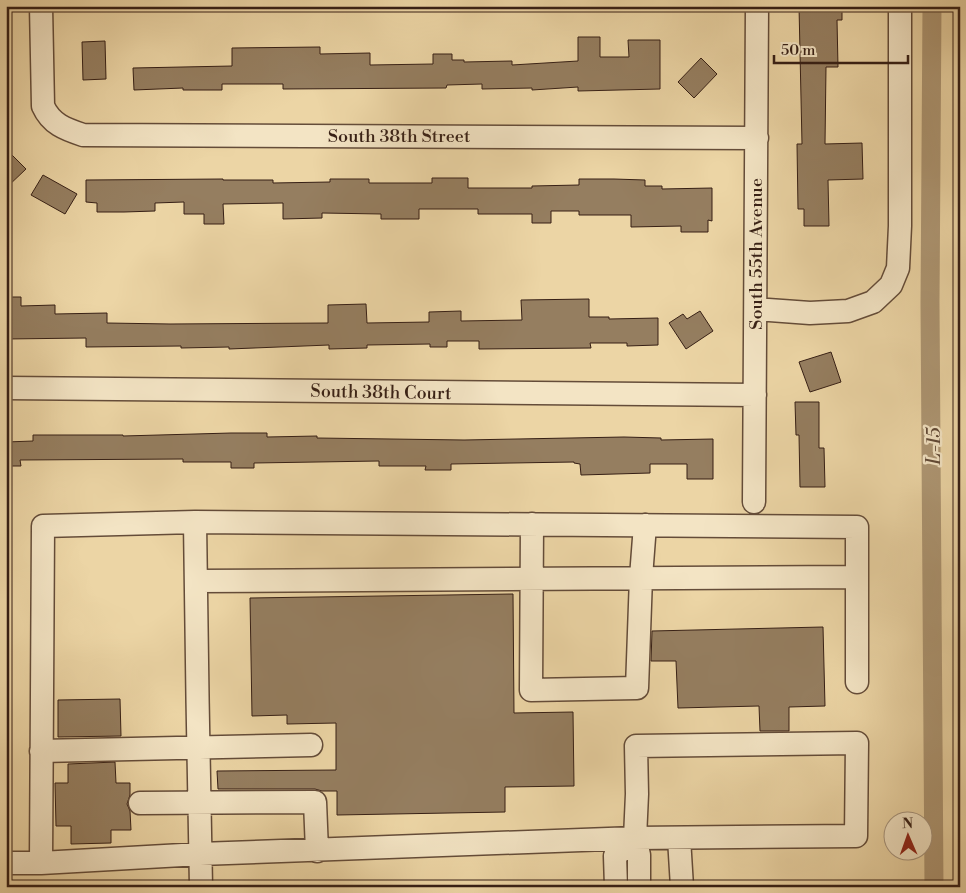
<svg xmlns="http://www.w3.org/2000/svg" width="966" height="893" font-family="'Libre Bodoni',serif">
<rect width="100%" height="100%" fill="#ecd5a5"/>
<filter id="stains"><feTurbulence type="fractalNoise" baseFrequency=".004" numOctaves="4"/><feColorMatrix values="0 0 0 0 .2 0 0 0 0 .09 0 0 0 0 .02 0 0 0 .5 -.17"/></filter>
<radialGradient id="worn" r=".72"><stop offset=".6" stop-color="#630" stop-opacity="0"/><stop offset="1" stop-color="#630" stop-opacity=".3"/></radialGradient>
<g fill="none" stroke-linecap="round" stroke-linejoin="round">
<path stroke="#ae9774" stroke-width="19" d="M 932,6 L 930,303 L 934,887"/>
</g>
<path fill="#957e60" stroke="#361f15" d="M 799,6 L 842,6 L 842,20 L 837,20 L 838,67 L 826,67 L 825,144 L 862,143 L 863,179 L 828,180 L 829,226 L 804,226 L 804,209 L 798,209 L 797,144 L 802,144 Z
M 578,37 L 600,37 L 600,57 L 629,57 L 628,40 L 660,40 L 660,89 L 578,91 L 578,87 L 532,90 L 532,88 L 482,89 L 482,84 L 447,85 L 446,88 L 283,89 L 283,84 L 222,84 L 222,90 L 183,90 L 183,88 L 134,90 L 133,68 L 232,66 L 232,48 L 320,47 L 320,54 L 370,53 L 370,65 L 433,64 L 433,54 L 452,54 L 452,60 L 464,60 L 464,62 L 512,61 L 512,65 L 578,61 Z
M 105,41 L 106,79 L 83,80 L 82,42 Z
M 701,58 L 717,74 L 694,98 L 678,82 Z
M 6,149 L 26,169 L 6,188 Z
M 43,175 L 77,194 L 65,214 L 31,195 Z
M 432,178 L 468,178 L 468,188 L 532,188 L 532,186 L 579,185 L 579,179 L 614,179 L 645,180 L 645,186 L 662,186 L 662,189 L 712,188 L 712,221 L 708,220 L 708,232 L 681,232 L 681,226 L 631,227 L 631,215 L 579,215 L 579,211 L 551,211 L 551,223 L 532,223 L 532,214 L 478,214 L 478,209 L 419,209 L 419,219 L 381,219 L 381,214 L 322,213 L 322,218 L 283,219 L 283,203 L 223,204 L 224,224 L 204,224 L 204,214 L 184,214 L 184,202 L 155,203 L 155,211 L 124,212 L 97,212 L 97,203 L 86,202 L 86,180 L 223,179 L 223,180 L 273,180 L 273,183 L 330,182 L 330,179 L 369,179 L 369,183 L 432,183 Z
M 6,297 L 21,297 L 21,306 L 55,305 L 55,314 L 107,313 L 107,323 L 170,324 L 328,323 L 328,305 L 366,304 L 367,323 L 429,322 L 429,312 L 461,311 L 461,321 L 522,320 L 521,300 L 589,299 L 589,317 L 609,317 L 609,319 L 658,318 L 658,345 L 627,346 L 627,343 L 590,343 L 591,348 L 479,349 L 479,341 L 447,341 L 447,347 L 430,347 L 430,344 L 367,345 L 367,348 L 329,349 L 329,345 L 229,349 L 229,347 L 181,348 L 181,346 L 86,347 L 86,338 L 6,339 Z
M 700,311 L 713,331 L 686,349 L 669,323 L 683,314 L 687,319 Z
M 831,352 L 841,382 L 810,392 L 799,362 Z
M 795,402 L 819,402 L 819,448 L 824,448 L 825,487 L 800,487 L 799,435 L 796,435 Z
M 231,433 L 267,433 L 267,437 L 317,436 L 317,438 L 464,440 L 624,437 L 661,438 L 661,440 L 713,439 L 713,479 L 687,479 L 687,464 L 650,464 L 650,473 L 581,475 L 580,464 L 574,463 L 574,462 L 451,464 L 451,470 L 425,470 L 426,466 L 379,466 L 379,461 L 254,463 L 254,468 L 231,468 L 231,462 L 183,462 L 183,459 L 20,460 L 21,466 L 6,466 L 6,442 L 33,441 L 33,435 L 123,435 L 123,436 Z
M 513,594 L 514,713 L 573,712 L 574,786 L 505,787 L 505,812 L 337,815 L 337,791 L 322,791 L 315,789 L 218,789 L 217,771 L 336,770 L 336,723 L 287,724 L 287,715 L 252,716 L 250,598 Z
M 823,627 L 825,706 L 789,707 L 789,731 L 760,731 L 759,706 L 678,708 L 676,661 L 651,661 L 652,631 Z
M 120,699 L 121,736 L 58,737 L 58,700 Z
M 115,762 L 116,783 L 130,783 L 130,795 L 127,804 L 130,811 L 131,830 L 111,830 L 111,843 L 71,844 L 71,826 L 56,826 L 55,783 L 68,783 L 68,764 Z"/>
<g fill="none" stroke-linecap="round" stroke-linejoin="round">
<g stroke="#644c39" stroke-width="25">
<path id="minor" d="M 41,6 L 43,106 C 51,124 65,129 83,135 L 757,138
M 756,309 L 810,313 L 848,311 L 873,302 L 891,285 L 898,268 L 900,226 L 900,6
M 6,388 L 755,395
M 754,502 L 757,6
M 195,522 L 857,527 L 857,682
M 532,524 L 531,690 L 637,688 L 641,577 L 645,525
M 196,581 L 856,577
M 41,751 L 311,745
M 140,803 L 315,802 L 317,851
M 679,838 L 682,887
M 6,863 L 41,863
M 201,887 C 198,765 197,644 195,522 L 43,526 L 41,863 L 200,854 L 635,838 L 856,836 L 857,743 L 636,746 L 637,794 L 635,838 L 639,855 L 639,887
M 616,887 L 615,856 L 635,838"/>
</g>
<use href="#minor" stroke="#f3e4c4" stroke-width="22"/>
</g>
<g text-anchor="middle" stroke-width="4.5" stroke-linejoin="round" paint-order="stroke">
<g font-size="18" fill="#361f15" stroke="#f3e4c4">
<text x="399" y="142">South 38th Street</text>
<text transform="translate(756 254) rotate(-90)" y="6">South 55th Avenue</text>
<text transform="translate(381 392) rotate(1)" y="6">South 38th Court</text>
</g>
<g font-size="19" font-style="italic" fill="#604936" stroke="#f3e4c4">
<text transform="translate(933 446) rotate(-90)" y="7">L-15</text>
</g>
</g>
<rect width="966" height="893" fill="none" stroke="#ecd5a5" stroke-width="25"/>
<rect x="8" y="8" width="951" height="878" fill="none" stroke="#361f15" stroke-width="2.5"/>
<rect x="12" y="12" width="941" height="868" fill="none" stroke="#361f15"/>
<g transform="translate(908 836) rotate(358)"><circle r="24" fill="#f3e4c4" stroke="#a7957e"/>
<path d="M0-4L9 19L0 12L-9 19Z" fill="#8f2418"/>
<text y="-8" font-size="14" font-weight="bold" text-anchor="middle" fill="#361f15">N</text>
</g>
<path d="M774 55v8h134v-8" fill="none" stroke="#361f15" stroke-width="2.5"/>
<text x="781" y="55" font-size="15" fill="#361f15" stroke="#f3e4c4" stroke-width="4" paint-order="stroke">50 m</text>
<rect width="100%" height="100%" filter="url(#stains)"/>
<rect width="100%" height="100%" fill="url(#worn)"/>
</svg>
